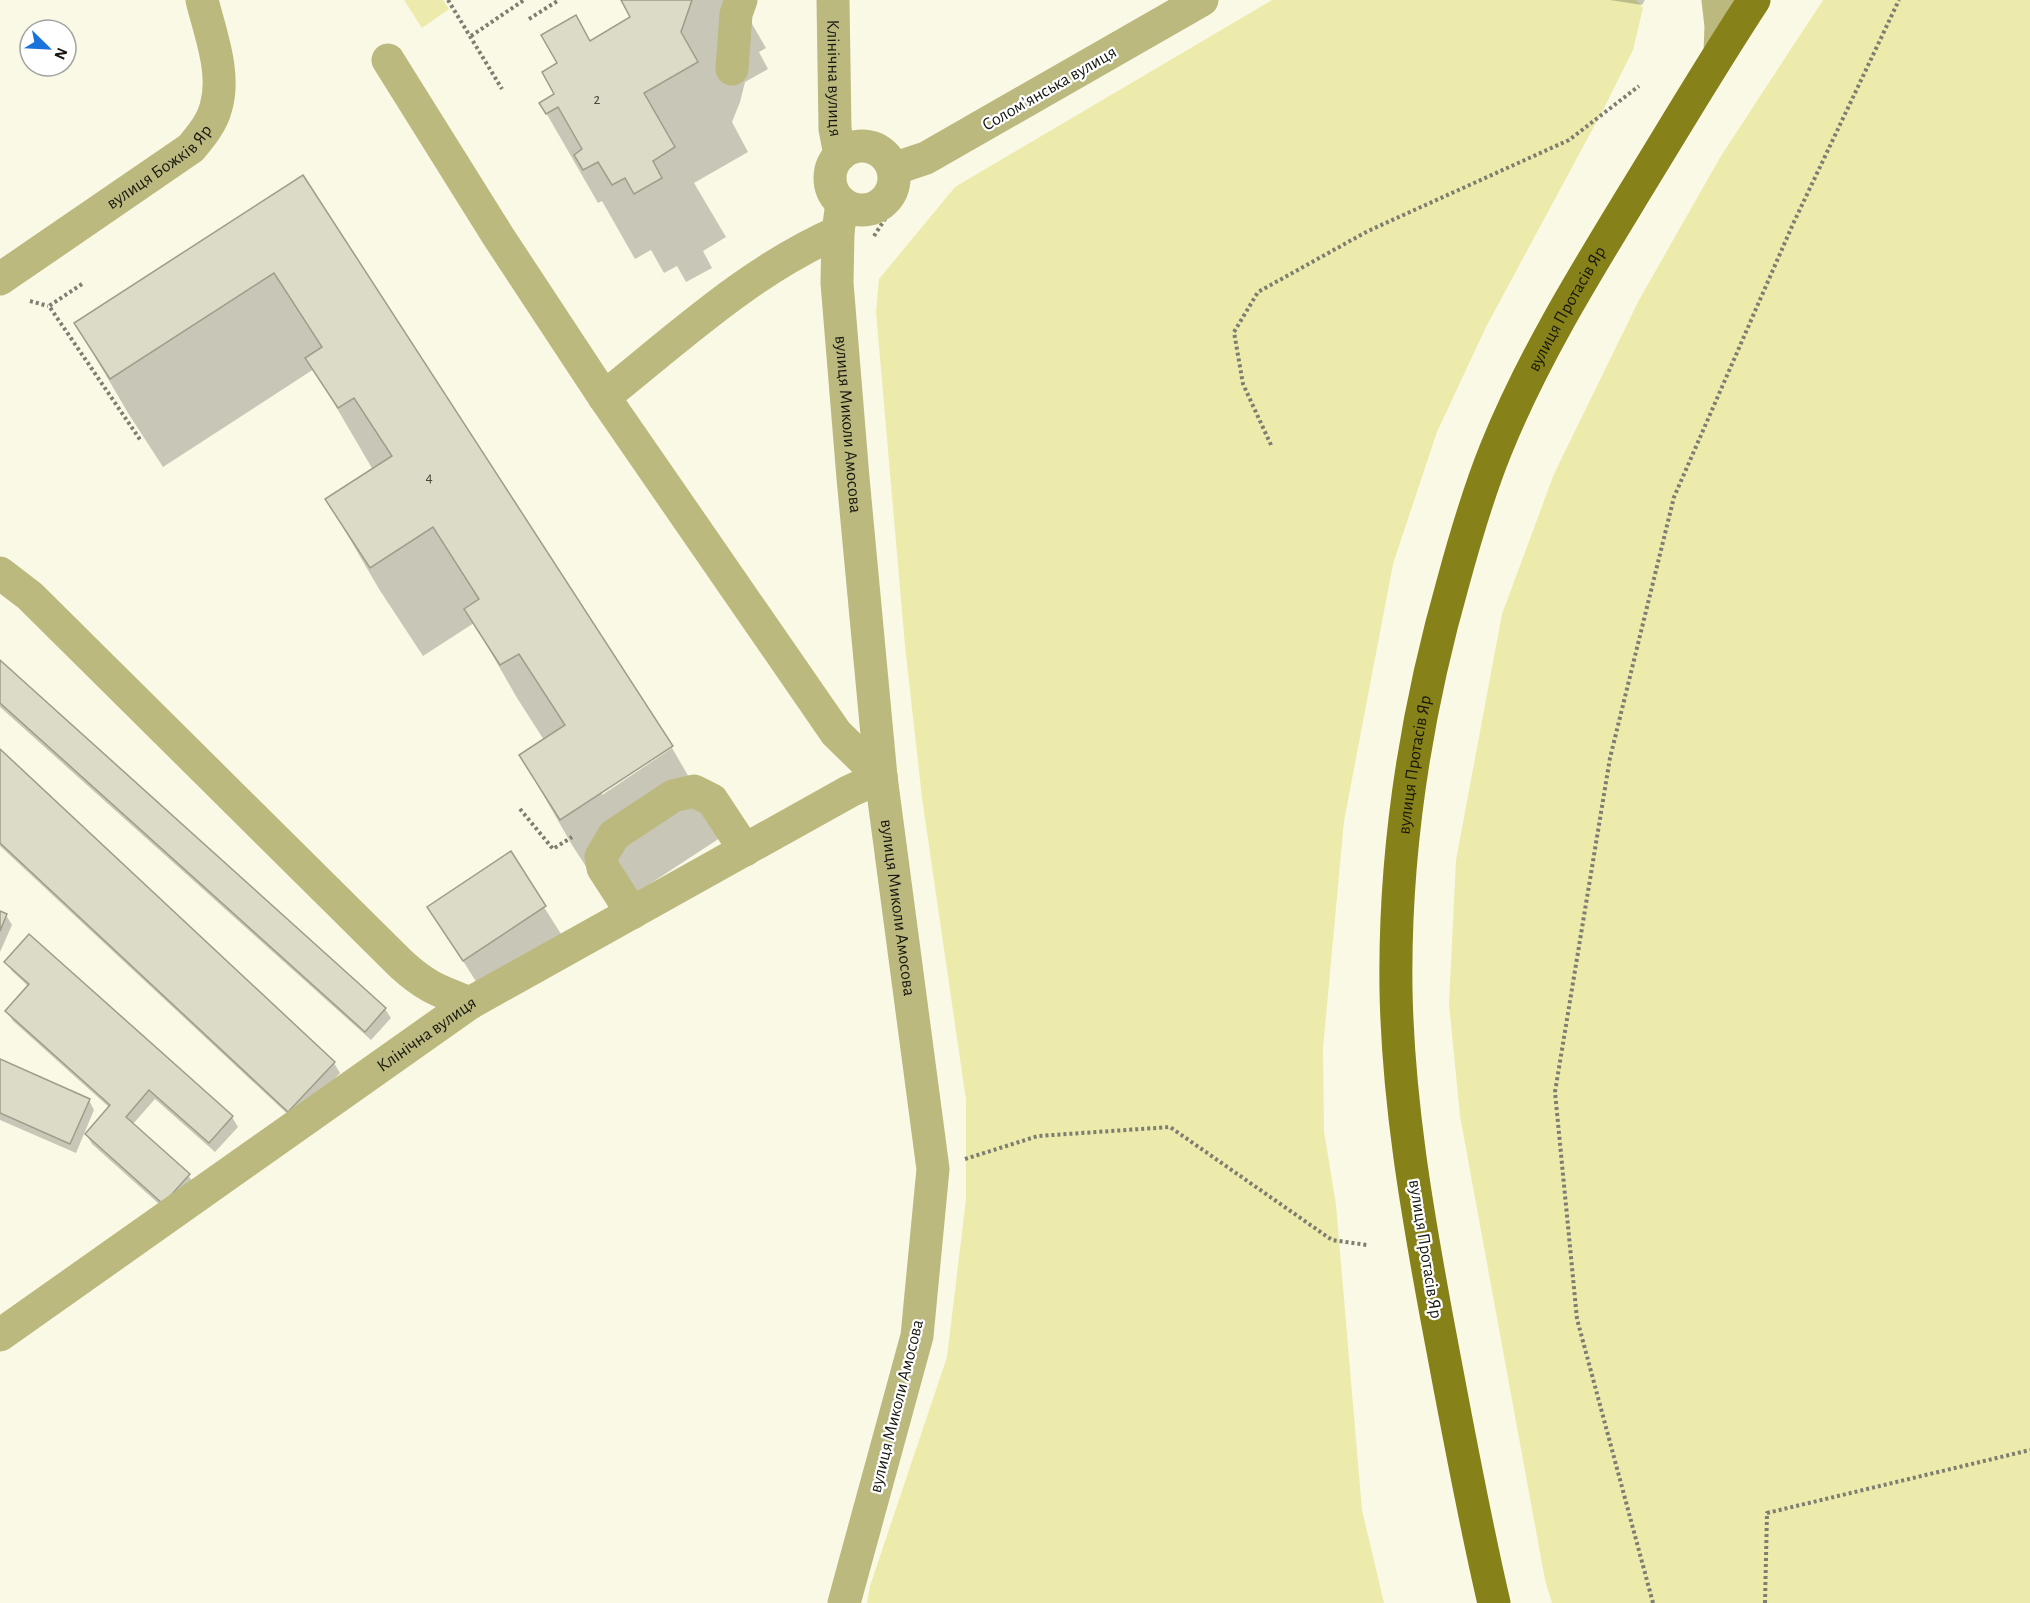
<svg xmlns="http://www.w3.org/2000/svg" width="2030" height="1603" font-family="'Alegreya Sans',sans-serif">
<rect width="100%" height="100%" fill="#faf9e5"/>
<path fill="#ecebac" d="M 404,0 L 443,0 L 449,9 L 422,28 Z
M 1272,0 L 1636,0 L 1643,8 L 1633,50 L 1605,106 L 1486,327 L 1437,432 L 1393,564 L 1344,821 L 1323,1049 L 1324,1131 L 1336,1205 L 1362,1510 L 1384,1603 L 867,1603 L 870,1586 L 947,1357 L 966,1199 L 966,1100 L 922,798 L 905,646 L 876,312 L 879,279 L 955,187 Z
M 1823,0 L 2030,0 L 2030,1603 L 1552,1603 L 1545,1580 L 1460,1116 L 1449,1004 L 1456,860 L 1502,614 L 1554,474 L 1639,300 L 1721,156 Z"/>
<path fill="#0003" d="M 623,0 L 738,0 L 766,48 L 759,52 L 768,69 L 745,82 L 740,102 L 732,122 L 748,152 L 694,183 L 726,237 L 703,251 L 712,268 L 686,282 L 677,266 L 664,273 L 651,250 L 635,259 L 602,201 L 598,203 L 541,104 L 556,95 L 590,43 L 632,17 Z
M 1610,0 L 1645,0 L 1642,5 Z
M 302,177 L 602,791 L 602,795 L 672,748 L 723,836 L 613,908 L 572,845 L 521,756 L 544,740 L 517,698 L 474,623 L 423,656 L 379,589 L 327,500 L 373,470 L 314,369 L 163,467 L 128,413 L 76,324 Z
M 0,662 L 385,1009 L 391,1018 L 371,1040 L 0,707 Z
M 0,751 L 334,1063 L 340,1073 L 295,1121 L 0,846 Z
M 510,854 L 563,937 L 482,991 L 429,907 Z
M 0,913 L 6,915 L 12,925 L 0,952 Z
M 29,936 L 232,1117 L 238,1127 L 215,1152 L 155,1099 L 132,1125 L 188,1175 L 194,1184 L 169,1213 L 92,1144 L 86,1134 L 110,1108 L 13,1021 L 7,1011 L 29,987 L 12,971 L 6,962 Z
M 0,1061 L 89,1100 L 94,1110 L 76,1153 L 0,1120 Z"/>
<path fill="#dbdbc7" stroke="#9d9d8a" stroke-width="1.5" d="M 621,0 L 692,0 L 681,32 L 698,62 L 644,93 L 675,147 L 653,161 L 662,178 L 634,194 L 625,178 L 612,185 L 598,162 L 583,170 L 574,155 L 582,149 L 558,107 L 546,114 L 539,103 L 554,94 L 542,72 L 557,63 L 541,35 L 576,15 L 590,41 L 630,17 Z
M 303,175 L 673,746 L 560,820 L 519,755 L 565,725 L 519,654 L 500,665 L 464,609 L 479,599 L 433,527 L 370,568 L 325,499 L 392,456 L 354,398 L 338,408 L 305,358 L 322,347 L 274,273 L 110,379 L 74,323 Z
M 0,660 L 386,1008 L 365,1032 L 0,703 Z
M 0,749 L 335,1062 L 288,1112 L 0,843 Z
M 511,851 L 546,906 L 463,961 L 427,907 Z
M 0,911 L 7,914 L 0,931 Z
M 29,934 L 233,1116 L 209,1143 L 149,1090 L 126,1117 L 190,1174 L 163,1204 L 85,1134 L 110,1105 L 5,1011 L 29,984 L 4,962 Z
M 0,1059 L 90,1099 L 70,1144 L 0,1113 Z"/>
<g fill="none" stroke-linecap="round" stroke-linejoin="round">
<path stroke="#7e7d71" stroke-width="4" stroke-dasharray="3 3" stroke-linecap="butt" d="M 448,0 L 502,89
M 529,19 L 559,0
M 471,36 L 524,0
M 874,236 L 896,202
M 82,284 L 49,306 L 141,441
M 30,301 L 48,306
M 1271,445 L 1243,384 L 1234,332 L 1258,292 L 1368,231 L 1569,140 L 1639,86
M 520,809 L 553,849 L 572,837
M 965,1159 L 1038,1136 L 1170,1127 L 1332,1240 L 1367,1245
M 1653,1603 L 1577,1319 L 1555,1092 L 1610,758 L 1674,497 L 1793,224 L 1899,0
M 1765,1603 L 1767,1513 L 2030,1450"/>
<g stroke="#bbb97e" stroke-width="33">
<path id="s1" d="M 833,0 L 835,129 L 840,155"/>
<path d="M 1718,0 L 1721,26 L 1720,52"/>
<path d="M 388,60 L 498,236 L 604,397 L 836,733 L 881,777"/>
<path d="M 732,69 L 736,14 L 741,0"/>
<circle cx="862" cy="178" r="32"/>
<path d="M 893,169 L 926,158 L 1202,0"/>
<path id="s2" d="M 842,203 L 838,232 L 837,283 L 853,478 L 881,777 L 933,1169 L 917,1336 L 844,1603"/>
<path id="s3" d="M 0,279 L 191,148 C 201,136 212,123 216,107 C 226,73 210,33 202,0"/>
<path d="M 604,397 C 678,338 751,270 838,232"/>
<path d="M 0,573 L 30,596 L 401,964 C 426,987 439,991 470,1003"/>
<path d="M 632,913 L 603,868 L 601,857 L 614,835 L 673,796 L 694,791 L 712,800 L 745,850"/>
<path id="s4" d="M 0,1335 L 470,1003 L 850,791 L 881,777"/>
</g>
<path stroke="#868118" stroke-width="33" id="s5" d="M 1494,1603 C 1472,1509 1455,1414 1437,1319 C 1417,1211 1398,1101 1396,990 C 1394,851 1416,712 1454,579 C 1466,535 1479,491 1496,449 C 1532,360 1583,277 1633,195 C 1673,130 1712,64 1754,0"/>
</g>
<g text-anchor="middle" stroke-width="4.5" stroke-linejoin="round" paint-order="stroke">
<g font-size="15" fill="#48483e">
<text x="597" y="104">2</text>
<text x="429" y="482">4</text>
</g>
<g font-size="18" fill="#171710" stroke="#fff">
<text dy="6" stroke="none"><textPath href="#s1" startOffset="78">Клінічна вулиця</textPath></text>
<text transform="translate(1049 88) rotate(-30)" y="6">Соломʼянська вулиця</text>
<text dy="6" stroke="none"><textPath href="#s3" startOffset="195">вулиця Божків Яр</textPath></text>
<text dy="6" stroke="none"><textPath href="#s5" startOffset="1332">вулиця Протасів Яр</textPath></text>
<text dy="6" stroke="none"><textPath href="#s2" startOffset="222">вулиця Миколи Амосова</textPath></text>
<text dy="6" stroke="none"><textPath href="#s5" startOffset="848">вулиця Протасів Яр</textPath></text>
<text dy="6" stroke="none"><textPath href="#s2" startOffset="708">вулиця Миколи Амосова</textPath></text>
<text dy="6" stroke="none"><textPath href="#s4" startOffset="522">Клінічна вулиця</textPath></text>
<text transform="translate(1426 1249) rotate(81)" y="6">вулиця Протасів Яр</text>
<text transform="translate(896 1406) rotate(-76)" y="6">вулиця Миколи Амосова</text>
</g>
</g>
<g transform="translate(48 48) rotate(114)"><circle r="28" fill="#ffffff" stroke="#a2a29f" stroke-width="1.5"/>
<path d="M0-4.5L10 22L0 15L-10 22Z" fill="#1a72dc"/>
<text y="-9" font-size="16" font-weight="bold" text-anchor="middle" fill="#171710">N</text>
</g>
</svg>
